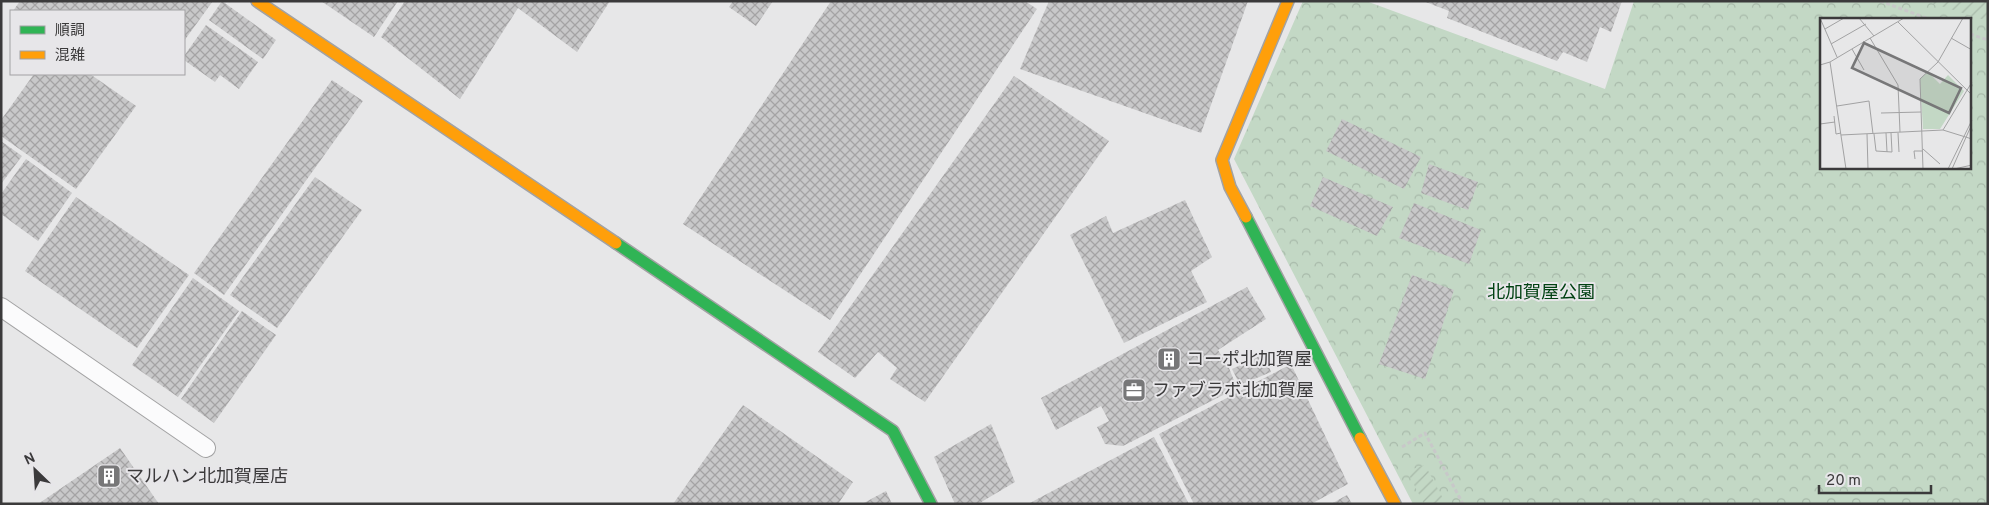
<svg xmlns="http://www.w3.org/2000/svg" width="1989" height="505" font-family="Overpass,'Noto Sans JP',sans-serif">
<defs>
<pattern id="forest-crowns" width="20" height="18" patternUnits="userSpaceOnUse" patternTransform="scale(1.25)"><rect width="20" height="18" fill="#c3d8c5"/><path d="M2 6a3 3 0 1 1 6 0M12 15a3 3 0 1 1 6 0" fill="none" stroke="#a8baaa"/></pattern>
<pattern id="garden-furrows" width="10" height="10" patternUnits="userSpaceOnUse" patternTransform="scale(1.25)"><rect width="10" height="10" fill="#c3d8c5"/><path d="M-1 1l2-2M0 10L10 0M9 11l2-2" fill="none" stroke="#a8baaa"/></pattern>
<pattern id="building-cross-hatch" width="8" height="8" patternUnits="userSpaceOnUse" patternTransform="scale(1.25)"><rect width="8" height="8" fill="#c8c8c9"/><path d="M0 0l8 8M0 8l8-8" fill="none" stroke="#a4a3a4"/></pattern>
</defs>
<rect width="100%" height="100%" fill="#e7e7e8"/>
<path fill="url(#forest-crowns)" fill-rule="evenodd" d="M 1303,1 L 1366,1 L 1605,89 L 1634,1 L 1988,1 L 1988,504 L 1413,504 L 1234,159 ZM 1822,19 L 1970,19 L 1970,168 L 1822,168 Z"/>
<path fill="url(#garden-furrows)" d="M 1925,1 L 1988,1 L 1988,21 Z
M 1425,465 L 1446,504 L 1424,504 L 1407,471 Z"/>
<path fill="url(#building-cross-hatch)" d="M 20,1 L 213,1 L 184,41 L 184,11 L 13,11 Z
M 222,1 L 276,40 L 263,59 L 209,20 Z
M 321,1 L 398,1 L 374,37 Z
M 405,1 L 610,1 L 577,52 L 518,8 L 460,99 L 381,37 Z
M 733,1 L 773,1 L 756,26 L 729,7 Z
M 831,1 L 1025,1 L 1037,9 L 830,320 L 683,224 Z
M 1049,1 L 1248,1 L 1201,133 L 1020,69 Z
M 1423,1 L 1622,1 L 1611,32 L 1600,27 L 1587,62 L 1563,52 L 1557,61 L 1447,18 L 1449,11 Z
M 206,25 L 258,62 L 239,89 L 220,75 L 215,82 L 184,60 L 184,56 Z
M 34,74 L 90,74 L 136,106 L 76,189 L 1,136 L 1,120 Z
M 1014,76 L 1109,141 L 925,402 L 890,379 L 897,368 L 878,352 L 855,378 L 818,352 Z
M 332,80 L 363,101 L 224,295 L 194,273 Z
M 1342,119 L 1421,157 L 1404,189 L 1326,151 Z
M 1,141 L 22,156 L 1,184 Z
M 26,159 L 72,193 L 38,241 L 1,214 L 1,194 Z
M 1429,164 L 1478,182 L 1468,210 L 1421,193 Z
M 315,177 L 362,210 L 277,328 L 230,295 Z
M 1323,177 L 1393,207 L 1377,236 L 1310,206 Z
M 76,197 L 189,275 L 137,348 L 25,271 Z
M 1185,200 L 1212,257 L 1191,271 L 1207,302 L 1124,343 L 1070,235 L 1106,216 L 1113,233 Z
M 1414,203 L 1481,230 L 1469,264 L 1399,238 Z
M 1412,275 L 1454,290 L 1425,379 L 1379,364 Z
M 193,278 L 239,311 L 178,397 L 132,365 Z
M 1247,287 L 1266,319 L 1218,350 L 1229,368 L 1237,388 L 1123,446 L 1105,444 L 1097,427 L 1109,421 L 1101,406 L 1056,430 L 1041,398 Z
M 242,311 L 276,335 L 214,423 L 181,399 Z
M 1264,354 L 1271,372 L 1240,385 L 1232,369 Z
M 1291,364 L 1348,484 L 1311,504 L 1194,504 L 1159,434 Z
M 743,405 L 853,482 L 838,504 L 673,504 Z
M 991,424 L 1015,482 L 978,504 L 955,504 L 934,457 Z
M 1154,437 L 1189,504 L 1028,504 Z
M 120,448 L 159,504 L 38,504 Z
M 886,491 L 892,504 L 862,504 Z
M 1347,495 L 1352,504 L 1331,504 Z"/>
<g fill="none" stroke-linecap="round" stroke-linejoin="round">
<g stroke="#a2a2a3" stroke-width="20">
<path id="lane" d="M 1,307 L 206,448"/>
</g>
<g stroke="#a2a2a3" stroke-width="14">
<path id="fast" d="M 1246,217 L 1360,438
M 616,243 L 893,431 L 931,504"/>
</g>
<g stroke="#a2a2a3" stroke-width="14">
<path id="slow" d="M 257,1 L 616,243
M 1246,217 L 1230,187 L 1222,160 L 1288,1
M 1360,438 L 1395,504"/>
</g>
<path stroke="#c8c8c9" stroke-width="3" stroke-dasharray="4 2.5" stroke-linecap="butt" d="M 1880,1 L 1929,19
M 1970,34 L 1988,40
M 1402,447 L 1425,433 L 1463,504"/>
<use href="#lane" stroke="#fbfbfc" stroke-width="18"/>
<use href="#fast" stroke="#30b455" stroke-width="11"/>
<use href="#slow" stroke="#ff9f0a" stroke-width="11"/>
</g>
<defs>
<g id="building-square" transform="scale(1.25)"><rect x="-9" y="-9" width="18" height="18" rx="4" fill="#777778" stroke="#e7e6e9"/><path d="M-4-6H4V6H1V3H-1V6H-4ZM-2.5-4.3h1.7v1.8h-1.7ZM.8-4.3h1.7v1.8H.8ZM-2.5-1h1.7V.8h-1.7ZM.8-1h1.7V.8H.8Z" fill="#fff"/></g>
<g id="office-square" transform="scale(1.25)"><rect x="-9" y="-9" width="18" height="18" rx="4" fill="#777778" stroke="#e7e6e9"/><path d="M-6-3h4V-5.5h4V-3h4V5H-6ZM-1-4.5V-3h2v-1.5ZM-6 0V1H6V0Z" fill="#fff"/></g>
</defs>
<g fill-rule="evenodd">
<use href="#building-square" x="1169" y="359"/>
<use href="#office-square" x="1134" y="390"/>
<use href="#building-square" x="109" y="476"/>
</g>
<g text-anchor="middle" stroke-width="4" stroke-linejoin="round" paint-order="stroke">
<g font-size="18" fill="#014112" stroke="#e7e6e9">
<text x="1541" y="298">北加賀屋公園</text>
</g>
<g font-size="18" fill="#3b3a3b" stroke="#e7e6e9" text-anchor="start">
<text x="1186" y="365">コーポ北加賀屋</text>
<text x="1152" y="396">ファブラボ北加賀屋</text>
<text x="126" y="482">マルハン北加賀屋店</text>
</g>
</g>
<g transform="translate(1820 18)">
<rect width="151" height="151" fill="#e7e7e8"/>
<path d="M 108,54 L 120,66 L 128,57 L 144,73 L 120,111 L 103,111 L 100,61 Z" fill="#c3d8c5"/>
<path fill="none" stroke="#a2a2a3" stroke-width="1" d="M 0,0 L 17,39M 39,0 L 54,18M 78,4 L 152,77M 5,11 L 24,0M 50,20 L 78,67 L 80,114M 131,20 L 152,32M 11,26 L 46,6M 32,31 L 44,52M 10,44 L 26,151M 0,47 L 10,44 L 84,0M 17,88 L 49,83 L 53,116M 61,95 L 101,94M 14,98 L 16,116 L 21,115M 0,106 L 15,104M 123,112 L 152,64M 66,115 L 67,134M 78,115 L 79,134M 47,116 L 48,151M 54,116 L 56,133 L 72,134 L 71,115M 21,117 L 123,112 L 152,121M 103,131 L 120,146M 95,141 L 94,133 L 103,133M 103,151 L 100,61 L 118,44 L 143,0M 128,151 L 152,102M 132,151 L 151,108M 134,151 L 152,147"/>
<path fill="#777778" fill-opacity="0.15" stroke="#777778" stroke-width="2.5" d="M 44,25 L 141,70 L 129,95 L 32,50 Z"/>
<rect width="151" height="151" fill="none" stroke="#3b3a3b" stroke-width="2.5"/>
</g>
<rect width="1989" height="505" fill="none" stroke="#3b3a3b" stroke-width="5"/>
<rect x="10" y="10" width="175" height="65" fill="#e7e6e9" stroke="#a2a1a3"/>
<rect x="20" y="26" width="25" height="8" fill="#30b455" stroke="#a2a1a3"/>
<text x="55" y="35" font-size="15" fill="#3b3a3b">順調</text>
<rect x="20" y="51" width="25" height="8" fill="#ff9f0a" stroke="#a2a1a3"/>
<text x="55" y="60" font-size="15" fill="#3b3a3b">混雑</text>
<g transform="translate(35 470) rotate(335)" stroke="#e7e6e9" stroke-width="4" paint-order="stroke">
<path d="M0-4L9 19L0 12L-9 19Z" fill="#3b3a3b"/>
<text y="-8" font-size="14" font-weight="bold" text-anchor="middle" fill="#3b3a3b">N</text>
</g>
<path d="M1819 485v8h112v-8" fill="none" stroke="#3b3a3b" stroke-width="2.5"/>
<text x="1826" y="485" font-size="15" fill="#3b3a3b" stroke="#e7e6e9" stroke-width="4" paint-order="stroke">20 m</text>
</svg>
